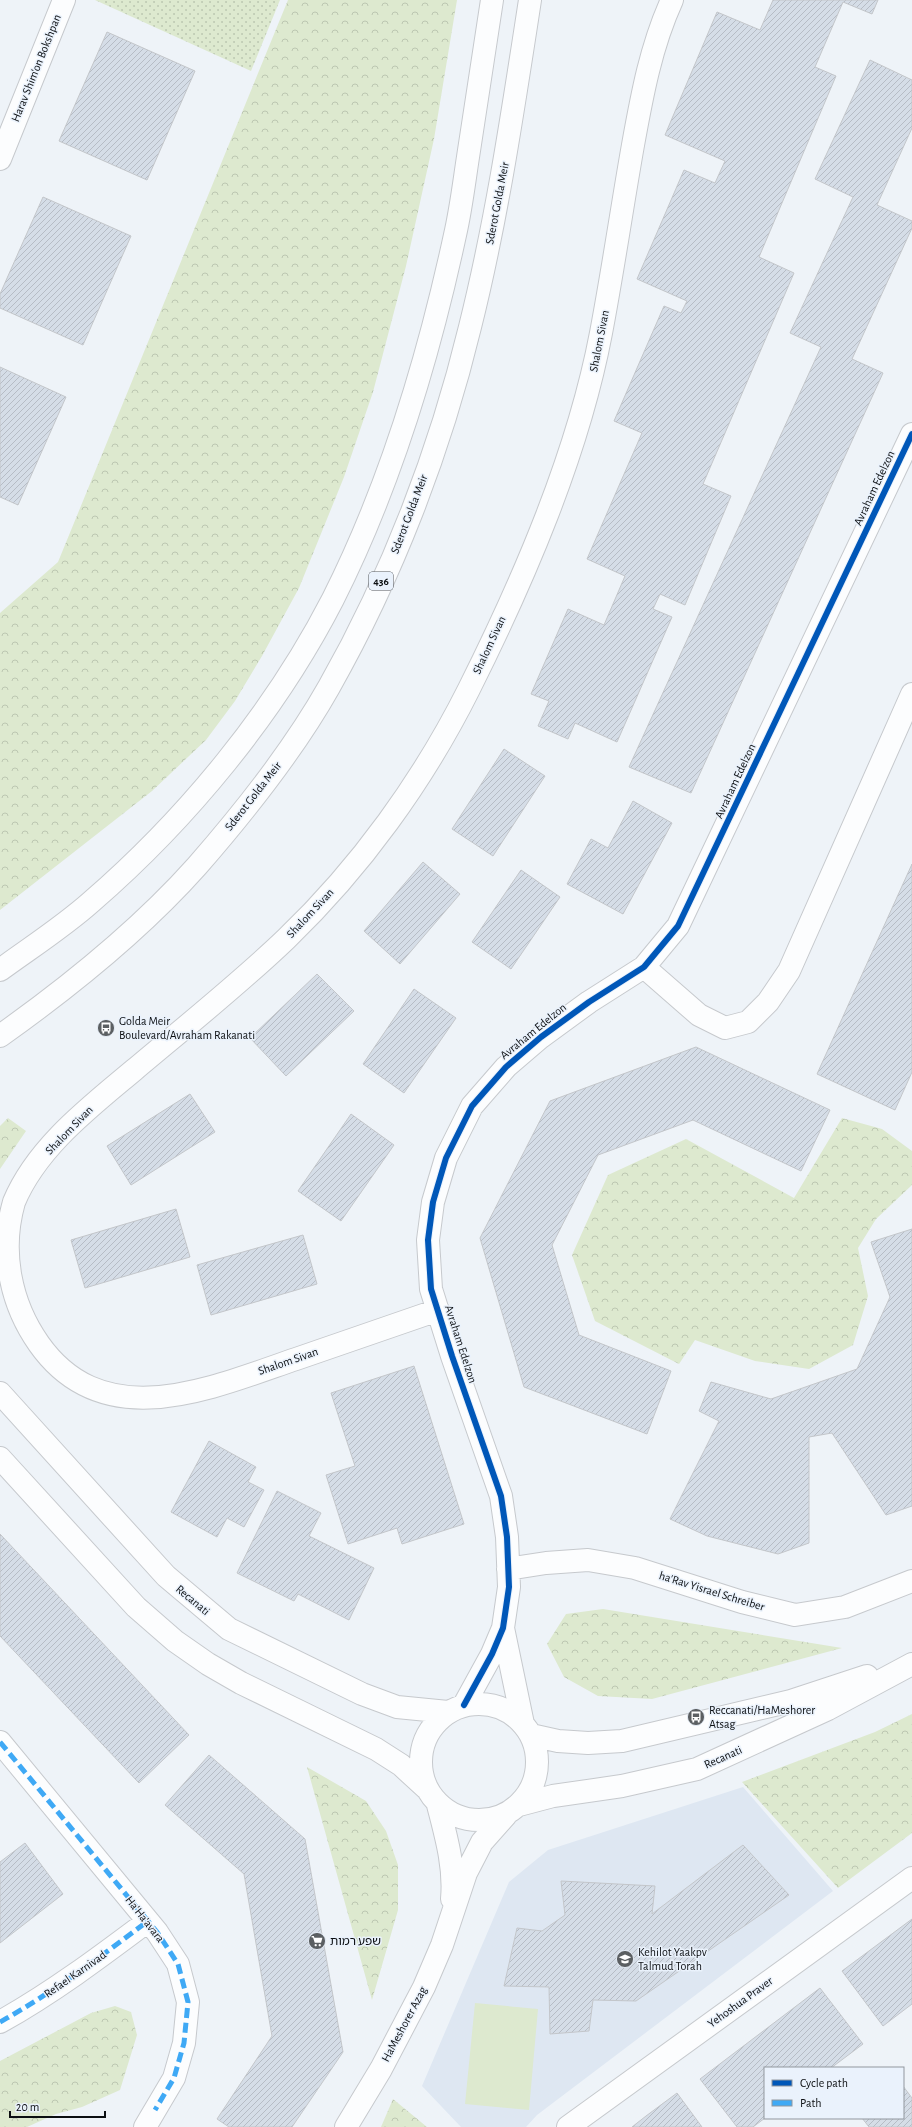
<svg xmlns="http://www.w3.org/2000/svg" width="912" height="2127" font-family="'Alegreya Sans','Noto Sans Hebrew',sans-serif">
<defs>
<pattern id="grass-dots" width="8" height="8" patternUnits="userSpaceOnUse"><rect width="8" height="8" fill="#dde9cf"/><path d="M2 2h.1M6 6h.1" fill="none" stroke="#bcc7b1" stroke-width="1.8" stroke-linecap="round"/></pattern>
<pattern id="park-crowns" width="20" height="18" patternUnits="userSpaceOnUse"><rect width="20" height="18" fill="#dde9cf"/><path d="M2 6a3 3 0 1 1 6 0M12 15a3 3 0 1 1 6 0" fill="none" stroke="#bcc7b1"/></pattern>
<pattern id="building-hatch" width="6" height="6" patternUnits="userSpaceOnUse"><rect width="6" height="6" fill="#d5dde7"/><path d="M-1 1l2-2M0 6l6-6M5 7l2-2" fill="none" stroke="#b6bcc5"/></pattern>
</defs>
<rect width="100%" height="100%" fill="#eef3f8"/>
<path fill="#dee7f2" d="M 743,1787 L 833,1891 L 537,2115 L 526,2127 L 461,2127 L 422,2086 L 509,1882 L 548,1850 Z"/>
<path fill="url(#grass-dots)" d="M 95,0 L 280,0 L 251,71 Z"/>
<path fill="url(#park-crowns)" d="M 288,0 L 457,0 L 434,139 L 406,266 L 373,392 L 344,477 L 299,588 L 262,656 L 235,701 L 206,740 L 152,791 L 0,910 L 0,613 L 58,562 Z
M 8,1118 L 26,1131 L 0,1169 L 0,1126 Z
M 842,1118 L 882,1129 L 912,1151 L 912,1185 L 876,1219 L 858,1248 L 868,1296 L 853,1345 L 809,1369 L 755,1361 L 695,1340 L 679,1364 L 595,1321 L 572,1255 L 608,1175 L 686,1139 L 794,1198 Z
M 603,1609 L 842,1648 L 652,1699 L 598,1696 L 564,1677 L 547,1644 L 566,1614 Z
M 912,1714 L 912,1833 L 838,1888 L 742,1782 L 875,1732 Z
M 307,1767 L 366,1801 L 386,1831 L 398,1865 L 398,1910 L 372,2000 Z
M 115,2006 L 131,2012 L 137,2035 L 120,2090 L 82,2107 L 56,2114 L 27,2127 L 0,2127 L 0,2061 L 91,2013 Z
M 393,2099 L 427,2127 L 381,2127 Z"/>
<path fill="#dde9cf" d="M 475,2003 L 538,2009 L 529,2110 L 465,2104 Z"/>
<path fill="url(#building-hatch)" stroke="#c3c6ca" d="M 773,0 L 878,0 L 872,14 L 843,2 L 815,67 L 836,76 L 759,257 L 794,273 L 703,484 L 731,496 L 685,605 L 660,594 L 653,609 L 672,617 L 617,742 L 575,723 L 568,739 L 538,726 L 549,701 L 531,694 L 568,609 L 604,625 L 625,576 L 587,559 L 642,433 L 614,421 L 664,306 L 681,313 L 687,301 L 637,279 L 684,170 L 715,183 L 725,161 L 665,135 L 717,12 L 760,30 Z
M 107,32 L 195,71 L 147,180 L 59,141 Z
M 870,60 L 912,80 L 912,128 L 877,205 L 912,221 L 912,228 L 852,359 L 883,373 L 691,793 L 629,767 L 821,347 L 790,333 L 853,197 L 815,179 Z
M 43,197 L 131,236 L 83,345 L 0,308 L 0,294 Z
M 0,367 L 66,397 L 18,505 L 0,497 Z
M 504,749 L 545,776 L 493,856 L 452,829 Z
M 633,801 L 672,823 L 623,914 L 567,884 L 591,839 L 608,848 Z
M 423,862 L 460,894 L 400,964 L 364,931 Z
M 912,864 L 912,1072 L 895,1110 L 817,1074 Z
M 521,870 L 560,897 L 511,969 L 472,942 Z
M 317,974 L 354,1011 L 286,1076 L 250,1038 Z
M 414,989 L 456,1018 L 404,1093 L 363,1064 Z
M 696,1047 L 830,1110 L 801,1171 L 693,1120 L 598,1155 L 552,1245 L 579,1335 L 671,1371 L 647,1434 L 524,1387 L 480,1238 L 550,1101 Z
M 190,1094 L 215,1132 L 131,1185 L 107,1146 Z
M 351,1114 L 394,1145 L 341,1221 L 298,1191 Z
M 176,1209 L 190,1257 L 85,1288 L 71,1240 Z
M 912,1229 L 912,1506 L 886,1515 L 832,1433 L 809,1437 L 809,1543 L 778,1554 L 707,1536 L 670,1519 L 719,1421 L 699,1411 L 711,1382 L 771,1399 L 857,1369 L 890,1297 L 871,1242 Z
M 303,1235 L 317,1284 L 211,1315 L 197,1265 Z
M 414,1366 L 464,1524 L 402,1544 L 397,1528 L 348,1544 L 326,1475 L 355,1466 L 331,1393 Z
M 209,1441 L 256,1467 L 248,1482 L 264,1490 L 244,1527 L 227,1518 L 217,1537 L 171,1512 Z
M 277,1491 L 321,1513 L 309,1536 L 374,1568 L 349,1620 L 298,1594 L 294,1601 L 237,1573 Z
M 0,1534 L 189,1735 L 139,1783 L 0,1636 Z
M 209,1755 L 305,1839 L 343,2052 L 292,2127 L 229,2127 L 217,2119 L 272,2036 L 244,1874 L 165,1805 Z
M 25,1843 L 63,1894 L 0,1943 L 0,1862 Z
M 743,1845 L 789,1895 L 636,2001 L 593,2000 L 589,2031 L 550,2034 L 549,1987 L 504,1986 L 517,1928 L 542,1931 L 565,1915 L 561,1881 L 655,1886 L 652,1914 Z
M 912,1919 L 912,2004 L 883,2026 L 842,1971 Z
M 820,1988 L 863,2044 L 831,2068 L 765,2068 L 765,2118 L 753,2127 L 737,2127 L 700,2079 Z
M 903,2086 L 912,2098 L 912,2127 L 869,2127 L 862,2118 L 903,2118 Z
M 677,2093 L 702,2127 L 632,2127 L 646,2116 Z"/>
<g fill="none" stroke-linecap="round" stroke-linejoin="round">
<g stroke="#c6c9cd" stroke-width="24">
<path id="minor" d="M 0,159 L 64,0
M 644,967 L 699,1015 L 725,1028 L 748,1022 L 768,1002 L 789,971 L 912,694
M 438,1310 C 391,1326 343,1343 296,1359 C 211,1388 104,1436 39,1344 C 10,1303 0,1251 14,1202 C 37,1147 90,1107 134,1070 C 185,1027 238,985 286,939 C 360,868 423,781 469,689 C 524,579 578,454 601,333 C 613,270 622,207 633,145 C 642,95 651,46 672,0
M 0,1393 L 166,1576 L 229,1629 L 362,1694 L 397,1707 L 448,1712
M 0,1458 L 136,1607 L 175,1641 L 208,1664 L 241,1683 L 376,1749 L 401,1765 L 426,1788
M 508,1569 L 546,1563 L 588,1560 L 635,1568 L 742,1602 L 795,1615 L 845,1607 L 912,1581
M 503,1628 L 523,1724
M421 1762a58 58 0 1 1 116 0a58 58 0 1 1-116 0Z
M 464,1705 L 492,1654 L 503,1628 L 509,1587 L 507,1537 L 501,1496 L 452,1356 L 431,1289 L 428,1240 L 433,1202 L 446,1158 L 472,1106 L 506,1067 L 541,1037 L 589,1002 L 644,967 L 678,926 L 912,434
M 531,1735 L 558,1741 L 588,1743 L 622,1741 L 791,1701 L 867,1676
M 0,1742 L 157,1932 L 178,1964 L 188,2002 L 184,2043 L 174,2078 L 145,2127
M 438,1805 C 446,1836 455,1867 452,1899
M 519,1805 L 553,1796 L 622,1786 L 697,1769 L 828,1709 L 912,1664
M 0,2022 C 52,1993 100,1957 148,1921
M 346,2127 L 381,2069 L 424,1987 L 442,1945 L 466,1873 L 482,1842 L 506,1815
M 568,2127 L 912,1878"/>
</g>
<g stroke="#c6c9cd" stroke-width="24">
<path id="major" d="M 0,970 C 30,948 63,927 91,902 C 187,819 275,712 333,599 C 391,484 428,360 455,235 C 461,209 464,183 468,157 C 476,104 484,52 492,0
M 0,1036 C 69,987 140,930 197,866 C 245,811 293,751 329,687 C 392,576 440,451 470,327 C 497,219 513,110 530,0"/>
</g>
<use href="#minor" stroke="#fcfdfe" stroke-width="22"/>
<use href="#major" stroke="#fcfdfe" stroke-width="22"/>
<path stroke="#3fa9f5" stroke-width="5" stroke-dasharray="10 5" stroke-linecap="butt" d="M 0,1742 L 157,1932 L 178,1964 L 188,2002 L 184,2043 L 174,2078 L 155,2110
M 0,2022 C 52,1993 100,1957 148,1921"/>
<g stroke="#eaf2fc" stroke-width="8">
<path id="cycleway" d="M 464,1705 L 492,1654 L 503,1628 L 509,1587 L 507,1537 L 501,1496 L 452,1356 L 431,1289 L 428,1240 L 433,1202 L 446,1158 L 472,1106 L 506,1067 L 541,1037 L 589,1002 L 644,967 L 678,926 L 912,434"/>
</g>
<use href="#cycleway" stroke="#0057b8" stroke-width="6"/>
</g>
<defs>
<g id="bus-disc" transform="scale(0.9)"><circle r="9.5" fill="#5b5f62" stroke="#eaf2fc"/><path d="M-5-6H5V4H4V6H2V4H-2V6H-4V4H-5ZM-3.5-4V0h7V-4ZM-3.5 1.2v1.5H-2V1.2ZM2 1.2v1.5H3.5V1.2Z" fill="#fff"/></g>
<g id="supermarket-disc" transform="scale(0.9)"><circle r="9.5" fill="#5b5f62" stroke="#eaf2fc"/><path d="M-6-5.5h2.5l.6 2H6L4.5 2H-2.5L-4.4-4H-6ZM-1.5 3.2a1.3 1.3 0 1 0 .1 0ZM3 3.2a1.3 1.3 0 1 0 .1 0Z" fill="#fff"/></g>
<g id="school-disc" transform="scale(0.9)"><circle r="9.5" fill="#5b5f62" stroke="#eaf2fc"/><path d="M0-5L7-2L0 1L-7-2ZM-4 1L0 2.5L4 1V4Q0 6-4 4Z" fill="#fff"/></g>
</defs>
<g fill-rule="evenodd">
<use href="#bus-disc" x="106" y="1028"/>
<use href="#bus-disc" x="696" y="1717"/>
<use href="#supermarket-disc" x="317" y="1941"/>
<use href="#school-disc" x="625" y="1959"/>
</g>
<g text-anchor="middle" stroke-width="3" stroke-linejoin="round" paint-order="stroke">
<rect fill="#eaf2fc" stroke="#4f5358" stroke-width="1" x="369" y="572" width="24" height="18" rx="3"/>
<g font-size="11" font-weight="bold" fill="#0c0f12">
<text x="381" y="585">436</text>
</g>
<g font-size="12" fill="#0c0f12" stroke="#eaf2fc">
<text transform="translate(36 68) rotate(-68)" y="4">Harav Shim'on Bokshpan</text>
<text transform="translate(497 203) rotate(-79)" y="4">Sderot Golda Meir</text>
<text transform="translate(599 341) rotate(-79)" y="4">Shalom Sivan</text>
<text transform="translate(874 488) rotate(-65)" y="4">Avraham Edelzon</text>
<text transform="translate(409 514) rotate(-69)" y="4">Sderot Golda Meir</text>
<text transform="translate(489 645) rotate(-65)" y="4">Shalom Sivan</text>
<text transform="translate(735 781) rotate(-65)" y="4">Avraham Edelzon</text>
<text transform="translate(253 796) rotate(-52)" y="4">Sderot Golda Meir</text>
<text transform="translate(310 913) rotate(-47)" y="4">Shalom Sivan</text>
<text transform="translate(533 1031) rotate(-39)" y="4">Avraham Edelzon</text>
<text transform="translate(69 1130) rotate(-46)" y="4">Shalom Sivan</text>
<text transform="translate(461 1344) rotate(72)" y="4">Avraham Edelzon</text>
<text transform="translate(288 1361) rotate(-19)" y="4">Shalom Sivan</text>
<text transform="translate(712 1591) rotate(17)" y="4">ha'Rav Yisrael Schreiber</text>
<text transform="translate(193 1600) rotate(40)" y="4">Recanati</text>
<text transform="translate(723 1757) rotate(-24)" y="4">Recanati</text>
<text transform="translate(145 1919) rotate(52)" y="4">Ha'Ha'avara</text>
<text transform="translate(75 1974) rotate(-35)" y="4">Refael Karnivad</text>
<text transform="translate(740 2002) rotate(-36)" y="4">Yehoshua Praver</text>
<text transform="translate(404 2024) rotate(-62)" y="4">HaMeshorer Azag</text>
</g>
<g font-size="12" fill="#0c0f12" stroke="#eaf2fc" text-anchor="start">
<text x="119" y="1025">Golda Meir<tspan x="119" dy="14">Boulevard/Avraham Rakanati</tspan></text>
<text x="709" y="1714">Reccanati/HaMeshorer<tspan x="709" dy="14">Atsag</tspan></text>
<text x="330" y="1945">שפע רמות</text>
<text x="638" y="1956">Kehilot Yaakpv<tspan x="638" dy="14">Talmud Torah</tspan></text>
</g>
</g>
<rect x="764" y="2067" width="140" height="52" fill="#eaf2fc" stroke="#91979e"/>
<rect x="772" y="2080" width="20" height="6" fill="#0057b8" stroke="#91979e"/>
<text x="800" y="2087" font-size="12" fill="#0c0f12">Cycle path</text>
<rect x="772" y="2100" width="20" height="6" fill="#3fa9f5" stroke="#91979e"/>
<text x="800" y="2107" font-size="12" fill="#0c0f12">Path</text>
<path d="M10 2111v6h95v-6" fill="none" stroke="#0c0f12" stroke-width="2"/>
<text x="16" y="2111" font-size="12" fill="#0c0f12" stroke="#eaf2fc" stroke-width="3" paint-order="stroke">20 m</text>
</svg>
